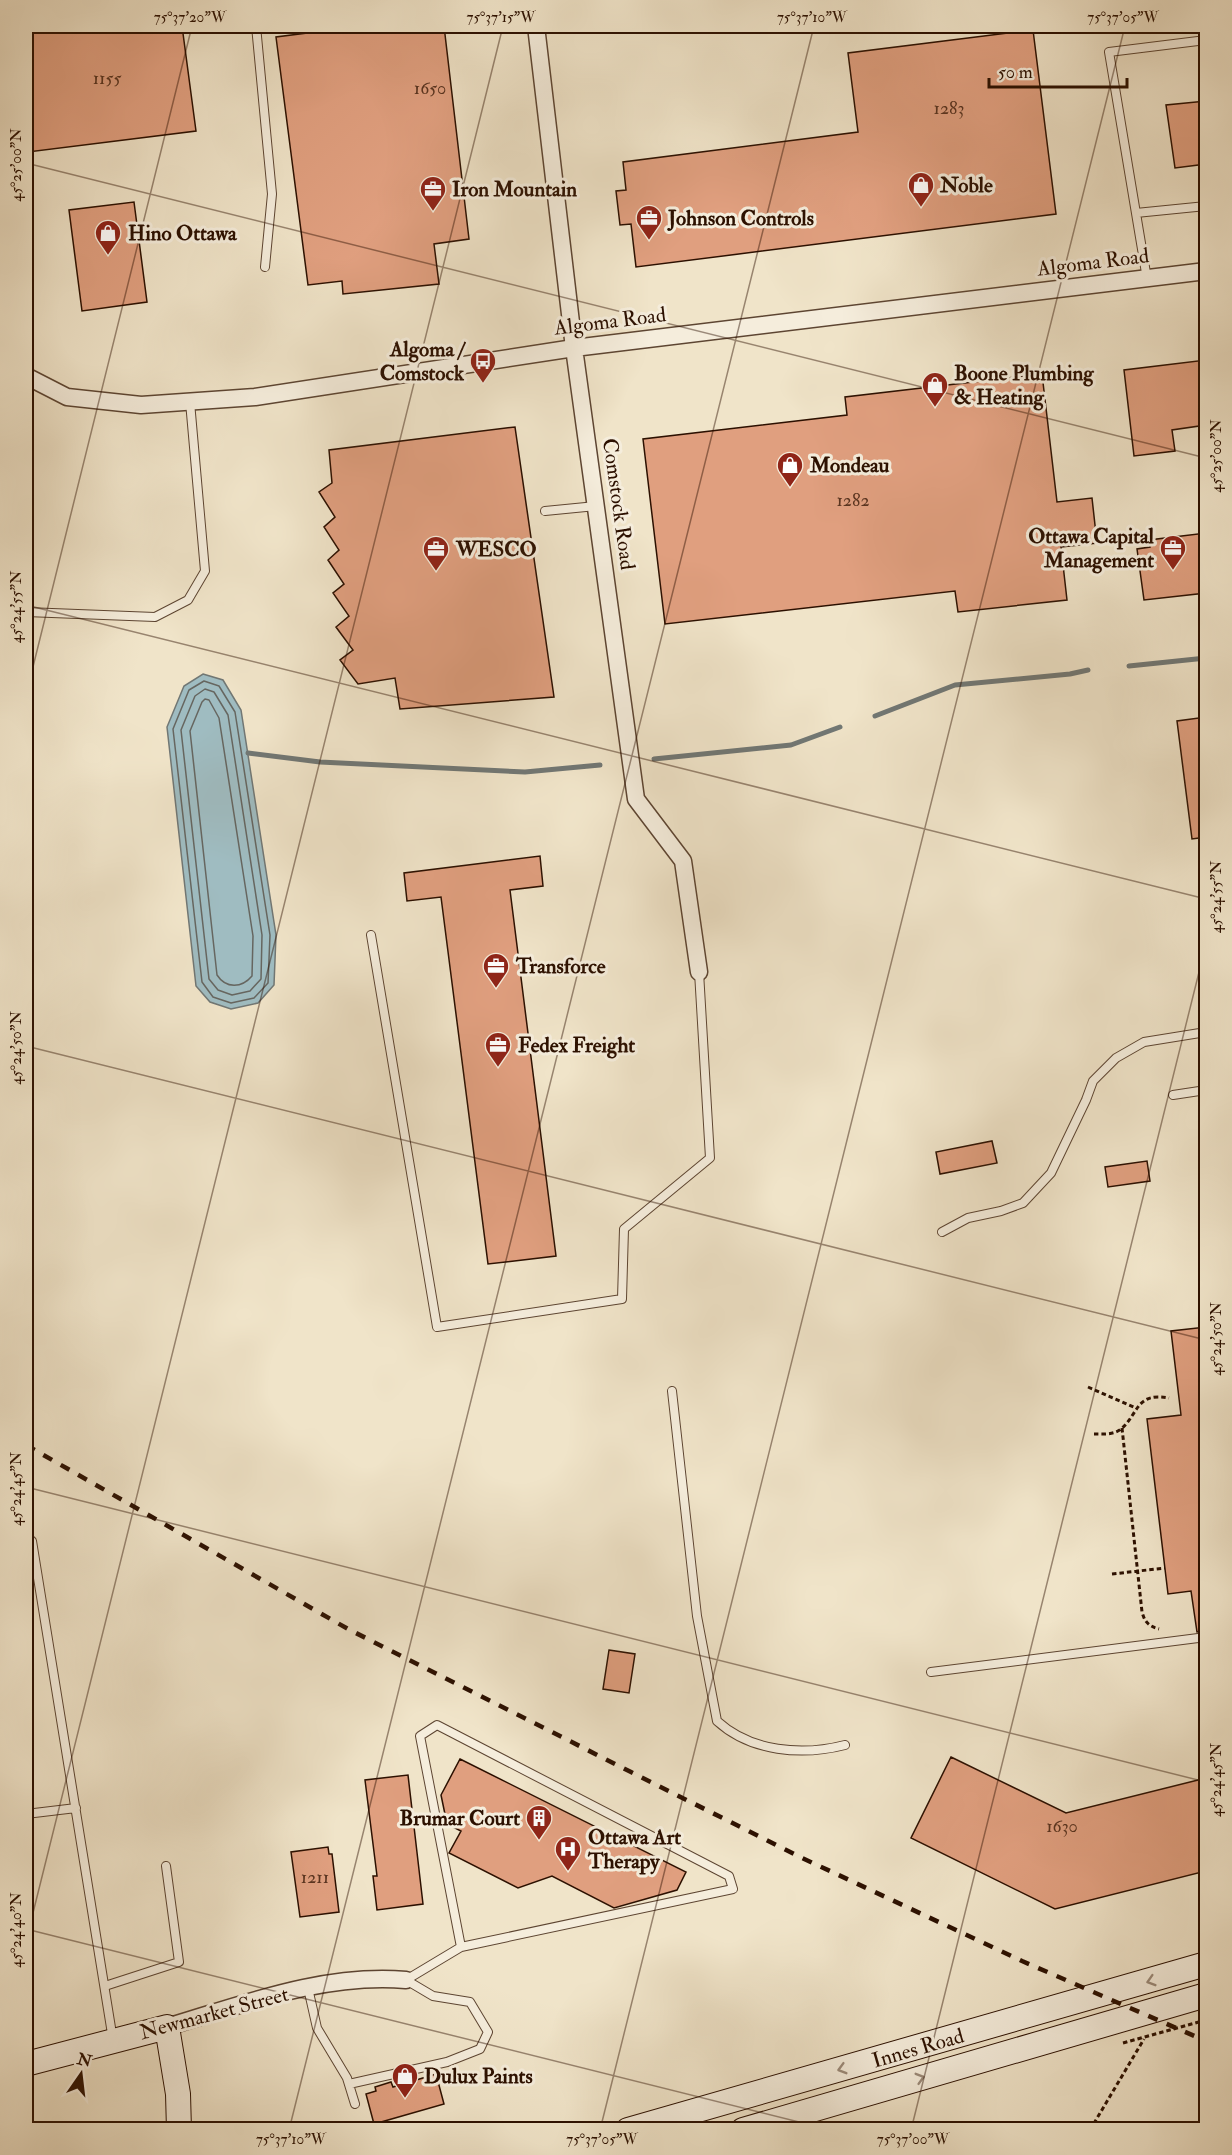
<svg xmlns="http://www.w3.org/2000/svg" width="1232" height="2155" font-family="'IM FELL Double Pica',serif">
<rect width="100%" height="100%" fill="#f0e4c9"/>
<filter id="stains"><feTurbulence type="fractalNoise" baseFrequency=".00333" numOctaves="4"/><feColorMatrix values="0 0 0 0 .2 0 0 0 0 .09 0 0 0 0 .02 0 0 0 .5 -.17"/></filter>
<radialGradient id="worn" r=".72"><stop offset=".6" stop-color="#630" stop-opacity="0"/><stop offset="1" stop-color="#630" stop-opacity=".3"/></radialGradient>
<path fill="#9fbcc1" stroke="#717774" stroke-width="1.5" d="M 203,674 L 223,680 L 241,710 L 276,935 L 274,985 L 258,1003 L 231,1009 L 210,1002 L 196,986 L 167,727 L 184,686 Z"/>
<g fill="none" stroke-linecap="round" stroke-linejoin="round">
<path stroke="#666660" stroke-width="1.5" d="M 204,681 L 219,686 L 235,712 L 270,935 L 268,983 L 254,998 L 231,1003 L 213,997 L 202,982 L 173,729 L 189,690 Z
M 205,689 L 214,692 L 228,715 L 262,935 L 261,979 L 250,991 L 232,995 L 218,990 L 209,979 L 181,730 L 195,696 Z
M 205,699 L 209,700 L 219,718 L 253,936 L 252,976 C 242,988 226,989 217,975 L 190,731 L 202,702 Z"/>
<path stroke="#717774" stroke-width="5" d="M 1129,666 L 1206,658
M 875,716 L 955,685 L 1070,674 L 1088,670
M 248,753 L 320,762 L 525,772 L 600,765
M 654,759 L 791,745 L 840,727"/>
</g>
<path fill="#e09f7f" stroke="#2c1000" stroke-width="1.5" d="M 26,26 L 182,26 L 196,131 L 28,152 L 26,136 Z
M 363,26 L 444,26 L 469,239 L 434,244 L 439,284 L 343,294 L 342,281 L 308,285 L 276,37 Z
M 1033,30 L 1056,214 L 636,267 L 631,224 L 620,225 L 616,191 L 626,190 L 623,162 L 858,132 L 848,53 Z
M 1206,101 L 1206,164 L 1175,168 L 1166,105 Z
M 134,202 L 147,302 L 82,311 L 69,210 Z
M 1206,360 L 1206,425 L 1172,430 L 1175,451 L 1134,456 L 1124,370 Z
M 1042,374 L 1057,502 L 1092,498 L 1097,543 L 1061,547 L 1067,600 L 958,612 L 955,591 L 665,624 L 643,439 L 847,415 L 845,397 Z
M 515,427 L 554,697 L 400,709 L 395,678 L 358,684 L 340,660 L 353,650 L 336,627 L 349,616 L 333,593 L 344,584 L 328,560 L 339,550 L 324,527 L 335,517 L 319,492 L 332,483 L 329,450 Z
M 1206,533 L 1206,593 L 1144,600 L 1137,549 L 1150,547 L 1149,540 Z
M 1206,717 L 1206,837 L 1192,839 L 1177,721 Z
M 540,856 L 543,886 L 510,890 L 556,1256 L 488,1264 L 441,897 L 407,901 L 404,873 Z
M 992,1141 L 997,1163 L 940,1174 L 936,1152 Z
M 1147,1161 L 1150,1181 L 1108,1187 L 1105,1167 Z
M 1206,1327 L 1206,1631 L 1197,1632 L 1191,1591 L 1168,1594 L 1147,1419 L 1181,1415 L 1171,1331 Z
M 609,1650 L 635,1654 L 629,1693 L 603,1689 Z
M 951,1757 L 1066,1813 L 1206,1778 L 1206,1871 L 1055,1909 L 911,1838 Z
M 460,1759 L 686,1872 L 677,1890 L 614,1908 L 552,1876 L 518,1888 L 449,1853 L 461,1831 L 447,1824 L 441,1795 Z
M 408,1775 L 423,1904 L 377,1910 L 373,1876 L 377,1876 L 365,1780 Z
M 328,1847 L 329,1854 L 332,1854 L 339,1912 L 300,1917 L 291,1852 Z
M 436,2074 L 444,2104 L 374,2124 L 366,2094 L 376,2091 L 375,2087 L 391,2082 L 393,2087 Z"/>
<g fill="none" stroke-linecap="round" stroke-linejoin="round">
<g stroke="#5d4532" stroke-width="10">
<path id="lane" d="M 256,26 L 272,194 L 265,267
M 1136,213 L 1206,206
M 1147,279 L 1109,52 L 1206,40
M 545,511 L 596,506
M 26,612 L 155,617 L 188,600 L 205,571 L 190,402
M 371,935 L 437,1327 L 622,1299 L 624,1229 L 710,1158 L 699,972
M 1173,1095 L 1206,1090
M 942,1232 L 968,1218 L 1001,1211 L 1023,1203 L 1051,1173 L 1086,1100 L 1093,1081 L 1116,1058 L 1144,1042 L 1206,1032
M 1204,1243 L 1206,1243
M 672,1391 L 697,1616 L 717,1721 C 751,1752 802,1756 845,1745
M 26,1537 L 32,1541 L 113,2040
M 931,1672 L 1206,1637
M 26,1814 L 76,1808
M 105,1986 L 179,1962 L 166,1866
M 308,1988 L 317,2028 L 347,2078 L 355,2104
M 349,2084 L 447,2062 L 480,2049 L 488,2032 L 470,2002 L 433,1996 L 406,1980 L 461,1947 L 420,1736 L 437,1725 L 729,1876 L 733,1889 L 461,1947
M 26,2121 L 26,2124"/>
</g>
<g stroke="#5d4532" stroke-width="19">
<path id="street" d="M 536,26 L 574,348 L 636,799 L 683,861 L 699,972
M 26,376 L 67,397 L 141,405 L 255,397 L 574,348 L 1206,271
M 167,2027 C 244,2004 324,1973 406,1980"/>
</g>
<g stroke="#2c1000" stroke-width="26">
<path id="secondary" d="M 26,2064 L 167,2027 L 178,2094 L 179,2130
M 628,2130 L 1206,1964
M 743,2130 L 1206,1995"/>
</g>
<path stroke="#2c1000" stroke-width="3" stroke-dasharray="4.5 3" stroke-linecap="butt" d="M 1088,1387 L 1136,1408
M 1122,1428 L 1142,1612 C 1145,1623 1149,1626 1159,1629
M 1094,1434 C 1103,1434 1114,1435 1121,1429 C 1139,1414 1135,1392 1169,1398
M 1112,1574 L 1165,1568
M 1123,2043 L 1206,2020
M 1090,2130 L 1144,2039"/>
<use href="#lane" stroke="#f5eddc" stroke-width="8"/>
<use href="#street" stroke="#f5eddc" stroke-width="16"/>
<use href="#secondary" stroke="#f5eddc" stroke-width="24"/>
<path stroke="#2c1000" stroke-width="4.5" stroke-dasharray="10 10" stroke-linecap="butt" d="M 26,1445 L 348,1629 L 631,1772 L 798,1856 L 1022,1961 L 1206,2041"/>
</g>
<defs><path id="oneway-chevron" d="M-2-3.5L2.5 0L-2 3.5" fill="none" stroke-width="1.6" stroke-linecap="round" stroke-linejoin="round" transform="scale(1.5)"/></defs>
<g stroke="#9b8a79">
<use href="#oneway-chevron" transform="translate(1151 1981) rotate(163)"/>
<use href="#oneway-chevron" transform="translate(842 2069) rotate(164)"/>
<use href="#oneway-chevron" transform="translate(920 2078) rotate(-16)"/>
</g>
<path fill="none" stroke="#2c1000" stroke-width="1.5" stroke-opacity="0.45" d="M 26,163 L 1206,458M 26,605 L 1206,899M 26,695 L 192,26M 26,1046 L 1206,1340M 26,1487 L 1206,1782M 26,1929 L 831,2130M 26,1941 L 503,26M 289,2130 L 814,26M 600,2130 L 1125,26M 911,2130 L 1206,944"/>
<defs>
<g id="shop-pin" transform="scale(1.35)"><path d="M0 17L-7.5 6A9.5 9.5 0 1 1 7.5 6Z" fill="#8f2418" stroke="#f5eddc"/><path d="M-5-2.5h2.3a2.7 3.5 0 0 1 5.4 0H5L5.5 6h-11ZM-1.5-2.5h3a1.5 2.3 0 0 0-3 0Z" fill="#fff"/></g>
<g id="office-pin" transform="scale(1.35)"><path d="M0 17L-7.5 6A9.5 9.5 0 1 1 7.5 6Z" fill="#8f2418" stroke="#f5eddc"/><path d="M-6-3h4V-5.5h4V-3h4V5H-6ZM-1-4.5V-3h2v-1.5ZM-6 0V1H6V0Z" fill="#fff"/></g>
<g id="bus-pin" transform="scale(1.35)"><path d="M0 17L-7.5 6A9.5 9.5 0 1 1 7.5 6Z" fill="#8f2418" stroke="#f5eddc"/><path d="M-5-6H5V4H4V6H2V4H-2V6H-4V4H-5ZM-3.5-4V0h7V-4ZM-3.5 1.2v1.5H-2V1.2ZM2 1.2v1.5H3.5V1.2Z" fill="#fff"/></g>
<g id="building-pin" transform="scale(1.35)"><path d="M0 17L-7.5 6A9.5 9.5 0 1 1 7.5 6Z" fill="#8f2418" stroke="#f5eddc"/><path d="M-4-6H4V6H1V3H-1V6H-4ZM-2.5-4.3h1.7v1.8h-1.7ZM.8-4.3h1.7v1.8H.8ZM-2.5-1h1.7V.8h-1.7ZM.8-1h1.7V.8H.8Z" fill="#fff"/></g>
<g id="hospital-pin" transform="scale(1.35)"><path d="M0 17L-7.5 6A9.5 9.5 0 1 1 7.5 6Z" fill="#8f2418" stroke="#f5eddc"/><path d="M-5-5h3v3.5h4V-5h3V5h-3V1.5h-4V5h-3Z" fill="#fff"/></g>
</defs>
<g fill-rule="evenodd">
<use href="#shop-pin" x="921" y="185"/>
<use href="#office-pin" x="433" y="189"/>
<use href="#office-pin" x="649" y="218"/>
<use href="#shop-pin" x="108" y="233"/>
<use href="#bus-pin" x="483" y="361"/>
<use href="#shop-pin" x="935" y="385"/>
<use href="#shop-pin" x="790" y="465"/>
<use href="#office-pin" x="1173" y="548"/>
<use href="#office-pin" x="436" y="549"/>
<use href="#office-pin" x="496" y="966"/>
<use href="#office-pin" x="498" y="1045"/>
<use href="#building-pin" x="539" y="1818"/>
<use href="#hospital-pin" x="568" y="1849"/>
<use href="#shop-pin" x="405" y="2076"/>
</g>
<g text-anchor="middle" stroke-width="6" stroke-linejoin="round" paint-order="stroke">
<g font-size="18" fill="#593420">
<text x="107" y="84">1155</text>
<text x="430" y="94">1650</text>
<text x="949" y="114">1283</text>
<text x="853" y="506">1282</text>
<text x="1062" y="1832">1630</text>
<text x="315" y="1883">1211</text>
</g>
<g font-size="21" font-weight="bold" fill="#2c1000" stroke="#f5eddc" text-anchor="start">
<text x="940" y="192">Noble</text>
<text x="452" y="196">Iron Mountain</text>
<text x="668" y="225">Johnson Controls</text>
<text x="128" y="240">Hino Ottawa</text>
<text x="464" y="356" text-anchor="end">Algoma /<tspan x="464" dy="24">Comstock</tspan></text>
<text x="954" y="380">Boone Plumbing<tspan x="954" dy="24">&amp; Heating</tspan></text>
<text x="810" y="472">Mondeau</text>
<text x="1154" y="543" text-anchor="end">Ottawa Capital<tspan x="1154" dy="24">Management</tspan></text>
<text x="456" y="556">WESCO</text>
<text x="516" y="973">Transforce</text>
<text x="518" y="1052">Fedex Freight</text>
<text x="520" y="1825" text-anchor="end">Brumar Court</text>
<text x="588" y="1844">Ottawa Art<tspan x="588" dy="24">Therapy</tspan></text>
<text x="424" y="2083">Dulux Paints</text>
</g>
<g font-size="21" fill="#2c1000" stroke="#f5eddc">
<text transform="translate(1093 262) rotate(-7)" y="7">Algoma Road</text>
<text transform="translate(610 321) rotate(-7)" y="7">Algoma Road</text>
<text transform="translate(619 504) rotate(82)" y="7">Comstock Road</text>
<text transform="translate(214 2013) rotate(-15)" y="7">Newmarket Street</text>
<text transform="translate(918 2048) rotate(-16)" y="7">Innes Road</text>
</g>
</g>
<rect width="1232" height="2155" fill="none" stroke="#f0e4c9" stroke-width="66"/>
<g transform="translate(81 2074) rotate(14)" stroke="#f5eddc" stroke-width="4.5" paint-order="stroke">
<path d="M0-4.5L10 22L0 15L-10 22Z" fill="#2c1000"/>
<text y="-9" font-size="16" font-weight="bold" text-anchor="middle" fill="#2c1000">N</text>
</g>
<path d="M989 78v9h138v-9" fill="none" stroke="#2c1000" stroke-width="3"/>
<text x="998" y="78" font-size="18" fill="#2c1000" stroke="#f5eddc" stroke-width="4.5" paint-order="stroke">50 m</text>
<rect x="33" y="33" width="1166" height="2089" fill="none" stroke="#2c1000" stroke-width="2"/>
<g font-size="15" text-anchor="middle" fill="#2c1000">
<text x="190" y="22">75°37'20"W</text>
<text x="501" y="22">75°37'15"W</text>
<text x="812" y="22">75°37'10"W</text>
<text x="1123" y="22">75°37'05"W</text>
<text transform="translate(16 165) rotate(-90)" y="5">45°25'00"N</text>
<text transform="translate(1216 456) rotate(-90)" y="5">45°25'00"N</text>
<text transform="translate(16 607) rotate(-90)" y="5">45°24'55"N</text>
<text transform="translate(1216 897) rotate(-90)" y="5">45°24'55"N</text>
<text transform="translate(16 1048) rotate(-90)" y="5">45°24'50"N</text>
<text transform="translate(1216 1339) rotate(-90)" y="5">45°24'50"N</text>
<text transform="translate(16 1489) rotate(-90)" y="5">45°24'45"N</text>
<text transform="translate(1216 1780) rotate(-90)" y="5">45°24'45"N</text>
<text transform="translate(16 1930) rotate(-90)" y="5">45°24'40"N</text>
<text x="291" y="2144">75°37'10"W</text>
<text x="602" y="2144">75°37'05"W</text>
<text x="913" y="2144">75°37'00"W</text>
</g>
<rect width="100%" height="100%" filter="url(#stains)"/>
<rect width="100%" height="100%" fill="url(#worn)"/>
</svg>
